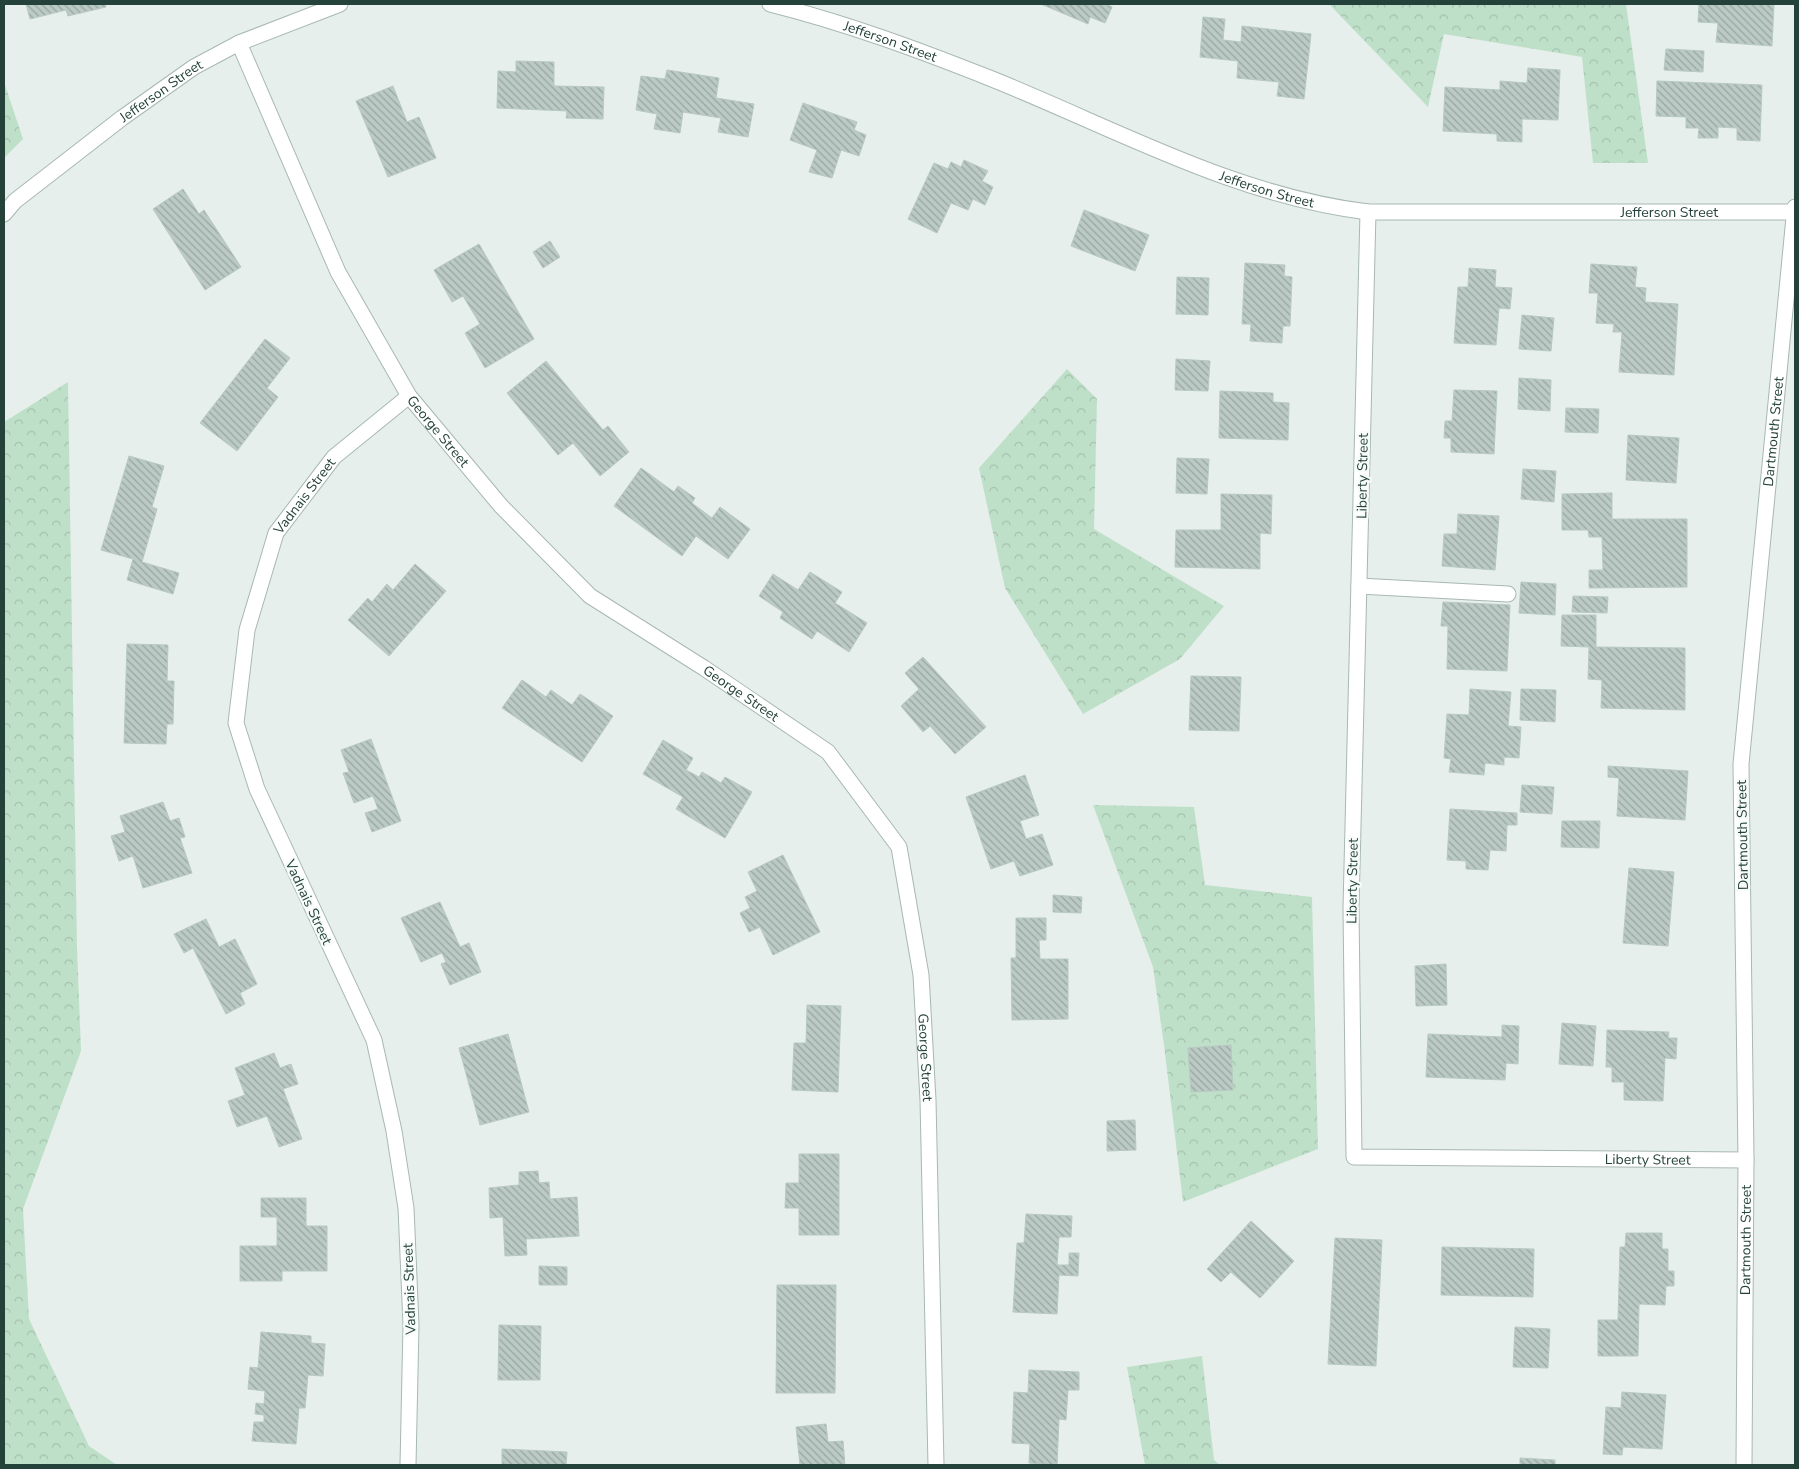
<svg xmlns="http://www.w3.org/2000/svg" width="1799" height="1469" font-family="'Nunito Sans',sans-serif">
<defs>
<pattern id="forest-crowns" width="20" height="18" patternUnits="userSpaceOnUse" patternTransform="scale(1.25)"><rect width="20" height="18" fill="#bfe0c8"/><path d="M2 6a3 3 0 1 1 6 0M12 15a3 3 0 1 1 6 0" fill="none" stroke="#a4c1ad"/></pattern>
<pattern id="building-back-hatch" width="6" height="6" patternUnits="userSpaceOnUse" patternTransform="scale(1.25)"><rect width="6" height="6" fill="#bbcac4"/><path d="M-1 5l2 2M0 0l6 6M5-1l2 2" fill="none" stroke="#98a6a0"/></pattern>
</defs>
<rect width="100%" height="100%" fill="#e6efeb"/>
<path fill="url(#forest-crowns)" d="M 1329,4 L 1626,4 L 1648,163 L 1593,163 L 1582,57 L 1444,34 L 1428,107 Z
M 4,82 L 23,139 L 4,158 Z
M 1067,369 L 1097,399 L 1094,529 L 1224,606 L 1180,659 L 1083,714 L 1005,588 L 979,468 Z
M 68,382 L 77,948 L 81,1051 L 23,1209 L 29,1319 L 89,1446 L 117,1465 L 4,1465 L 4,422 Z
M 1093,805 L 1194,807 L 1205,885 L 1312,897 L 1318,1149 L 1183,1202 L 1164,1045 L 1153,967 Z
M 1202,1356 L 1214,1460 L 1220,1465 L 1145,1465 L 1127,1367 Z"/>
<path fill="url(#building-back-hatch)" stroke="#b8c9c2" d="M 26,4 L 105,4 L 106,7 L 68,16 L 66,10 L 30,19 Z
M 1041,4 L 1106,4 L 1112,7 L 1105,23 L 1090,17 L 1088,24 Z
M 1699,4 L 1774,4 L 1772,46 L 1716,42 L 1718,23 L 1698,22 Z
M 1203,17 L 1225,19 L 1223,40 L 1241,42 L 1242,26 L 1311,34 L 1304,99 L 1277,96 L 1279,82 L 1237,78 L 1238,61 L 1200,57 Z
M 1666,49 L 1704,51 L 1703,72 L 1664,70 Z
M 516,61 L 554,62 L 554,86 L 604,87 L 603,119 L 566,118 L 567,111 L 497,108 L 498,71 L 516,72 Z
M 1528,68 L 1560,70 L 1558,120 L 1522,119 L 1522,142 L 1497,141 L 1497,134 L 1443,131 L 1445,87 L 1500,90 L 1500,81 L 1527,83 Z
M 667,70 L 719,78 L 716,98 L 754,104 L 748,137 L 718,132 L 721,118 L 683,112 L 680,133 L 654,129 L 657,114 L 636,110 L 641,76 L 665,79 Z
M 1657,81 L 1762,85 L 1760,141 L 1737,140 L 1737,128 L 1718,127 L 1718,138 L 1698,138 L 1699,128 L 1686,128 L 1686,117 L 1656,116 Z
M 393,86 L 407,122 L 419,117 L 436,158 L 388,177 L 356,101 Z
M 803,103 L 857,122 L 854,130 L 866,135 L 859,156 L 841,150 L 832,178 L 809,172 L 817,150 L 790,140 Z
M 964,160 L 988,171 L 982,181 L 993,187 L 985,205 L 973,199 L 968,210 L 951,203 L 937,233 L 908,219 L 934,163 L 948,169 L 951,162 L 961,167 Z
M 183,189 L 199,214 L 204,210 L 241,267 L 205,290 L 153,209 Z
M 1084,210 L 1149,235 L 1135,271 L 1071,246 Z
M 550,241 L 560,257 L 543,268 L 533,252 Z
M 479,244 L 534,339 L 485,368 L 465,333 L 480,324 L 463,296 L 452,302 L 434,270 Z
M 1245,263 L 1285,265 L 1284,276 L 1292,277 L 1290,326 L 1283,326 L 1282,343 L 1250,341 L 1251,324 L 1242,324 Z
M 1591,264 L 1637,267 L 1635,287 L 1646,288 L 1645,302 L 1678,304 L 1674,375 L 1619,372 L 1622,332 L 1613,332 L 1614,324 L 1596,323 L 1598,293 L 1589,293 Z
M 1469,268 L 1496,270 L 1495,287 L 1512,288 L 1510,309 L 1499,308 L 1496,345 L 1454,343 L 1458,287 L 1468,287 Z
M 1177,277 L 1209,278 L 1208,315 L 1176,314 Z
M 1522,315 L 1554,318 L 1551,351 L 1519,349 Z
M 265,339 L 290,358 L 267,388 L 278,397 L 237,451 L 200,423 Z
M 1176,359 L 1210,361 L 1208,391 L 1175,390 Z
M 546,361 L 603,430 L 608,426 L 629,452 L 600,476 L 573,443 L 558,455 L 507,393 Z
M 1519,378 L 1551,380 L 1550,411 L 1518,409 Z
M 1454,390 L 1497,391 L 1494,454 L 1451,452 L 1451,438 L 1444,438 L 1445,421 L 1452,421 Z
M 1220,391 L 1273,393 L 1273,402 L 1289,403 L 1288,440 L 1219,438 Z
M 1566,408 L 1599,409 L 1598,433 L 1565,432 Z
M 1628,435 L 1679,438 L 1676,483 L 1626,480 Z
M 129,456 L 164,466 L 152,507 L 157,509 L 142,562 L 179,573 L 173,594 L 127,580 L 133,559 L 101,550 Z
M 1177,458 L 1209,459 L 1207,494 L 1176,493 Z
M 641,468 L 674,492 L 678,486 L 695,498 L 692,503 L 712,518 L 720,507 L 750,529 L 728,559 L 696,536 L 682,556 L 614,506 Z
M 1523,469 L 1556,471 L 1554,502 L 1521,499 Z
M 1612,493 L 1612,519 L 1687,519 L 1687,587 L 1589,588 L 1589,570 L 1603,570 L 1602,537 L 1589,537 L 1588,530 L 1562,530 L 1562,494 Z
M 1221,494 L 1272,495 L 1271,534 L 1260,533 L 1260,569 L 1175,567 L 1176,530 L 1221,530 Z
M 1458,514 L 1499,516 L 1495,570 L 1442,566 L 1444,534 L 1457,534 Z
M 415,564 L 446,591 L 389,656 L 348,620 L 368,598 L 372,602 L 387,584 L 393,590 Z
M 810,572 L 842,592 L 835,603 L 867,623 L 849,652 L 817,631 L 812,639 L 780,618 L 783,612 L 759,596 L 773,574 L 798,590 Z
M 1521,582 L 1556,584 L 1555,615 L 1519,613 Z
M 1573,596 L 1608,597 L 1607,613 L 1572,612 Z
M 1443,602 L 1510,605 L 1507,671 L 1447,669 L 1448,626 L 1441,626 Z
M 1562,615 L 1596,615 L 1596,647 L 1685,648 L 1685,710 L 1601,708 L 1602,680 L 1588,679 L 1589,647 L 1561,646 Z
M 127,644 L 168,645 L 167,681 L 174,681 L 173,724 L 167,724 L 166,744 L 124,743 Z
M 923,657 L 986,727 L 955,754 L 930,726 L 923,732 L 901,706 L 919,689 L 905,673 Z
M 1191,676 L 1241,677 L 1239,731 L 1189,730 Z
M 522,680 L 546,697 L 551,690 L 572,705 L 580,694 L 613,716 L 582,762 L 502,708 Z
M 1470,689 L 1511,692 L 1508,726 L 1521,727 L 1519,758 L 1504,757 L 1504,765 L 1485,763 L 1484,775 L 1449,772 L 1451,759 L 1444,758 L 1447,714 L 1469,715 Z
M 1521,689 L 1556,690 L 1555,722 L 1520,720 Z
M 371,739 L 401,821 L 372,832 L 365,813 L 378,809 L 373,796 L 354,803 L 343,773 L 349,772 L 341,750 Z
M 663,740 L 693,758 L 686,770 L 699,777 L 702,772 L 721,783 L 725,777 L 752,792 L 725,838 L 676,809 L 683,797 L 643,774 Z
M 1608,766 L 1688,771 L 1685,820 L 1617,816 L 1619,778 L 1608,777 Z
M 1025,775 L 1039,815 L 1020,821 L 1026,839 L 1042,834 L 1053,865 L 1020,876 L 1014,861 L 991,869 L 966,797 Z
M 1522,785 L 1554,787 L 1552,814 L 1520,812 Z
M 163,802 L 170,821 L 179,818 L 185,837 L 180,838 L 192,873 L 143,888 L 133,856 L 119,861 L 111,836 L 125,832 L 120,816 Z
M 1450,809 L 1517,813 L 1517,825 L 1507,825 L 1506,851 L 1490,850 L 1488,870 L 1466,869 L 1466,861 L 1447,860 Z
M 1562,821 L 1600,821 L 1599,848 L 1561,847 Z
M 783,855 L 820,932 L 773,955 L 760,927 L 749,932 L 740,913 L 750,908 L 745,897 L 757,891 L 748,872 Z
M 1629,868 L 1674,872 L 1668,946 L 1623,943 Z
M 1053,895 L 1082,897 L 1081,913 L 1053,912 Z
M 440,902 L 460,947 L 469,943 L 481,972 L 450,985 L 441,964 L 446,962 L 442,953 L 421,962 L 401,918 Z
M 1016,918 L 1046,918 L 1046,940 L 1039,940 L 1040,959 L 1068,959 L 1068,1019 L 1012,1020 L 1011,958 L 1016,958 Z
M 206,919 L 219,947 L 235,939 L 257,984 L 240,993 L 245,1004 L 226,1014 L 193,948 L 184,953 L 174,934 Z
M 1446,964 L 1447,1005 L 1416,1006 L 1415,966 Z
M 807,1005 L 841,1006 L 838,1092 L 792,1090 L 794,1043 L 806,1043 Z
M 1562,1023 L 1596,1026 L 1593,1066 L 1559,1064 Z
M 1502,1025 L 1519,1026 L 1518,1064 L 1506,1063 L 1505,1080 L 1426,1077 L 1428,1034 L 1502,1037 Z
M 1607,1030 L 1669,1032 L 1668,1038 L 1677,1038 L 1676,1059 L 1665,1058 L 1663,1101 L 1624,1100 L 1624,1082 L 1612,1082 L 1612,1067 L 1606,1067 Z
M 508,1034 L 529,1112 L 480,1125 L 459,1048 Z
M 1231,1045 L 1233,1090 L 1191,1092 L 1188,1048 Z
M 274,1053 L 280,1068 L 291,1064 L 298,1084 L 283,1089 L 302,1139 L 279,1147 L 267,1116 L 237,1127 L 228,1101 L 245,1095 L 235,1068 Z
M 1135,1120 L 1136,1150 L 1107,1151 L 1107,1121 Z
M 799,1154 L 839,1154 L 839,1235 L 799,1235 L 799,1208 L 785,1208 L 786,1183 L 799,1183 Z
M 538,1171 L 539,1183 L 549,1182 L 550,1199 L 577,1197 L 579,1236 L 526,1239 L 527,1255 L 505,1256 L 503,1217 L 490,1218 L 489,1188 L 519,1185 L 519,1172 Z
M 261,1198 L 306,1198 L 306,1226 L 327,1226 L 327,1271 L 282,1271 L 282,1281 L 240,1281 L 240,1246 L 277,1246 L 277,1217 L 261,1217 Z
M 1026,1214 L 1072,1216 L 1071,1237 L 1059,1237 L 1057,1265 L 1069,1265 L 1069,1253 L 1079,1253 L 1078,1276 L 1059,1275 L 1057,1314 L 1013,1312 L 1017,1243 L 1024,1243 Z
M 1251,1221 L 1294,1261 L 1260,1298 L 1231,1272 L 1221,1282 L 1207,1269 Z
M 1626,1233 L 1662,1233 L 1662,1249 L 1668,1249 L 1668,1271 L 1674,1271 L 1674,1286 L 1666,1286 L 1665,1305 L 1639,1304 L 1638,1356 L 1598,1356 L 1598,1320 L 1618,1320 L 1620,1247 L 1625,1247 Z
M 1335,1238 L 1382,1240 L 1376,1366 L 1328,1364 Z
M 1442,1247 L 1534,1249 L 1533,1297 L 1441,1295 Z
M 539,1266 L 567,1267 L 567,1285 L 539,1285 Z
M 777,1285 L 836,1285 L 835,1393 L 776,1393 Z
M 499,1325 L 541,1326 L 540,1380 L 498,1380 Z
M 1515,1327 L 1550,1329 L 1548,1368 L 1513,1367 Z
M 261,1332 L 311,1336 L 311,1343 L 325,1344 L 323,1376 L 308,1375 L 305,1408 L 299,1408 L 296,1444 L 252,1441 L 254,1422 L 264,1422 L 264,1415 L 255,1414 L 256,1403 L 264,1404 L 265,1391 L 248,1389 L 250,1367 L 258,1368 Z
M 1029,1370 L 1079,1372 L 1079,1390 L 1068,1390 L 1066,1420 L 1059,1419 L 1057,1465 L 1029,1463 L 1030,1444 L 1012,1443 L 1014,1392 L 1028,1393 Z
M 1622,1392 L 1666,1395 L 1662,1449 L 1623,1447 L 1622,1455 L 1603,1454 L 1606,1407 L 1621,1408 Z
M 826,1424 L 828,1442 L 843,1441 L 845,1465 L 800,1465 L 796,1427 Z
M 502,1449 L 567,1452 L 566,1465 L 502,1465 Z
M 1520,1458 L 1555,1460 L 1555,1465 L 1520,1465 Z"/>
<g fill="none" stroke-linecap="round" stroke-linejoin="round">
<g stroke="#a8b8b2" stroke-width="17">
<g id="minor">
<path id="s1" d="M 770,4 C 846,23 919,50 992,79 C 1114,128 1235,196 1368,212 L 1795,212"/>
<path id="s2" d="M 239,43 L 338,272 L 409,396 L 501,506 L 590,596 L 704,668 L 828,752 L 899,847 L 921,975 L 928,1100 L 936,1465"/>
<path id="s3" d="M 1368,212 L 1351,908 L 1354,1157 L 1746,1160"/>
<path id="s4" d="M 4,214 L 15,201 L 122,118 L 194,67 L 239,43 L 340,4"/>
<path d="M 1359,586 L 1508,594"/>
<path id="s5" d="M 408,1465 L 411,1325 L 406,1208 L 394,1131 L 374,1040 L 257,789 L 236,723 L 247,630 L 276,533 L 334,457 L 409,396"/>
<path id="s6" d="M 1744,1465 L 1746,1160 L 1741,764 L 1795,207"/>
</g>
</g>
<use href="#minor" stroke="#fff" stroke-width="15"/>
</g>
<g text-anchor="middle" stroke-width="4.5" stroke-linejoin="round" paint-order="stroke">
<g font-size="14" fill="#24423a" stroke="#f7fbf9">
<text dy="5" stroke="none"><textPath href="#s1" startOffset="126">Jefferson Street</textPath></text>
<text dy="5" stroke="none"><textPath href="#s4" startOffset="200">Jefferson Street</textPath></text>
<text dy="5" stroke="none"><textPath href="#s1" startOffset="531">Jefferson Street</textPath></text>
<text dy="5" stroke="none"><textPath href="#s1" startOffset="936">Jefferson Street</textPath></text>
<text dy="5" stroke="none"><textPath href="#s2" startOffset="438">George Street</textPath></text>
<text dy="5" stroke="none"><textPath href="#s6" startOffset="1035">Dartmouth Street</textPath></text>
<text transform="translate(1362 476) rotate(-89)" y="5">Liberty Street</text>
<text dy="5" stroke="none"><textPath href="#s5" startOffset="1016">Vadnais Street</textPath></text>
<text dy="5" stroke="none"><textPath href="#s2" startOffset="842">George Street</textPath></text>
<text transform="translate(1742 835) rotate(-91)" y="5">Dartmouth Street</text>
<text transform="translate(1352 881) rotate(-89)" y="5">Liberty Street</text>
<text transform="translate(309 902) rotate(65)" y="5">Vadnais Street</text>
<text dy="5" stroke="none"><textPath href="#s2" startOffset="1278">George Street</textPath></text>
<text dy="5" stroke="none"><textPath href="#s3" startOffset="1239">Liberty Street</textPath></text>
<text dy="5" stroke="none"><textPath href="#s6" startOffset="225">Dartmouth Street</textPath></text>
<text transform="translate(409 1289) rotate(-92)" y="5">Vadnais Street</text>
</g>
</g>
<rect width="1799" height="1469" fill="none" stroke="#24423a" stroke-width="10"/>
</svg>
